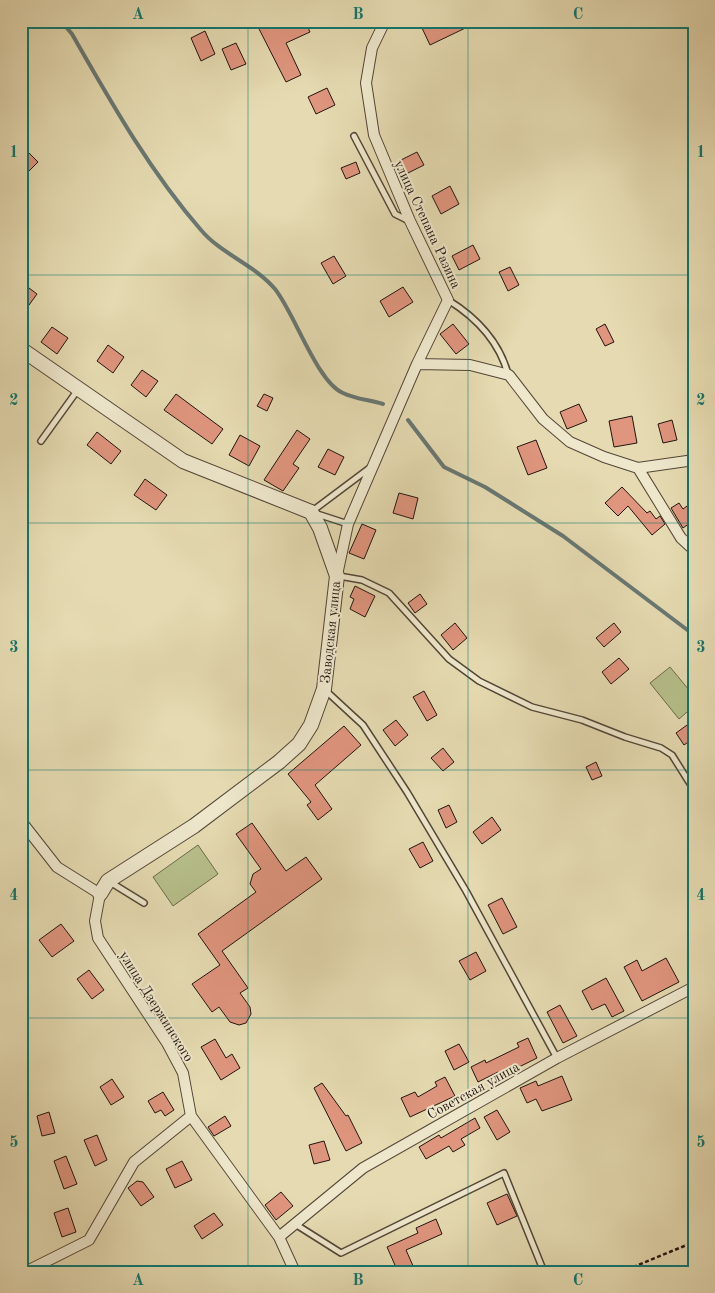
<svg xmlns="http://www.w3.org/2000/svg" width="715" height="1293" font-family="'Old Standard TT',serif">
<rect width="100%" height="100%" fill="#e5dab1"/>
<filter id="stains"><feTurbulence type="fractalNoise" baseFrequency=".004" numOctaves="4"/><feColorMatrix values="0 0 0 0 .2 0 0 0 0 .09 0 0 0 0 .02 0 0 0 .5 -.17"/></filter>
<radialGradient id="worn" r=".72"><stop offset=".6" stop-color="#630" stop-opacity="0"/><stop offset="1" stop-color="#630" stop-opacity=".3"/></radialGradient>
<path fill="#b6bf8a" stroke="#6c6a4c" d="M 670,667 L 694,696 L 694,706 L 679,719 L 650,683 Z
M 198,845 L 218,874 L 173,906 L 153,877 Z"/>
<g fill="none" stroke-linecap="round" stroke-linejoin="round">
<path stroke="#697772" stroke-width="4" d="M 61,21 L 72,34 C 111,102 149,170 201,230 C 221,254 255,265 275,289 C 295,314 317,382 343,393 C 355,399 370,400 383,404
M 408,420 L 444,467 L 485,487 L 563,536 L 694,635"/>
</g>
<path fill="#df957e" stroke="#22140e" d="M 255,21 L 305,21 L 310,32 L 286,43 L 301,75 L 286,82 Z
M 436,21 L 480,21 L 430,45 L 422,28 Z
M 205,31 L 215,54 L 201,61 L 191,38 Z
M 236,43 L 246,64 L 231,70 L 222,49 Z
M 327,88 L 335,105 L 316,114 L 308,97 Z
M 21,145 L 38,162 L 21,179 Z
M 417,152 L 424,165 L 406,174 L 399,161 Z
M 356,162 L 360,173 L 346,179 L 341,168 Z
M 450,186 L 459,204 L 441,214 L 432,196 Z
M 473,245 L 480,259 L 459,270 L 452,256 Z
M 334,256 L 346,276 L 333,284 L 321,263 Z
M 510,267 L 519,285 L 508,291 L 499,272 Z
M 21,282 L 37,294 L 21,316 Z
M 403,287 L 413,302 L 389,317 L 380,301 Z
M 453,324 L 469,344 L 456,354 L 440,334 Z
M 605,324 L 614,342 L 605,346 L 596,329 Z
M 52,327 L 68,338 L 57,354 L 41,342 Z
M 108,345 L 124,357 L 113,373 L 97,361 Z
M 142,370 L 158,381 L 146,397 L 131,385 Z
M 176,394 L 223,429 L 212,444 L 164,410 Z
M 264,394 L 273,398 L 267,411 L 257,406 Z
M 579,404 L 587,421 L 567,429 L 560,412 Z
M 632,416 L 637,443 L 614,447 L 609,421 Z
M 672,420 L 677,440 L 663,443 L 658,424 Z
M 297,430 L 310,439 L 293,464 L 299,468 L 283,491 L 264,480 Z
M 97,432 L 121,451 L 111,464 L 87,445 Z
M 240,435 L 260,446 L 249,466 L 229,455 Z
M 536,440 L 547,468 L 528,475 L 517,447 Z
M 328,449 L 344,457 L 335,475 L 318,467 Z
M 145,479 L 167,495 L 156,510 L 134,495 Z
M 622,487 L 647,513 L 650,511 L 656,519 L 660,516 L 665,524 L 652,535 L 628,506 L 618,516 L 605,503 Z
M 399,493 L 418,498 L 413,519 L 393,513 Z
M 694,501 L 694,520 L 683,528 L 671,508 L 679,503 L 683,509 Z
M 362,524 L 376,530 L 364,559 L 349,553 Z
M 355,586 L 375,596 L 365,617 L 350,609 L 354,599 L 350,597 Z
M 420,594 L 427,604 L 415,613 L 408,603 Z
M 455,623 L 467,638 L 453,650 L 441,635 Z
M 614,623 L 621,632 L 604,647 L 596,638 Z
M 619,658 L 629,669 L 611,684 L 602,672 Z
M 424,691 L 437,715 L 427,721 L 413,697 Z
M 396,720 L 408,735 L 395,746 L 383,730 Z
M 694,720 L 694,738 L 684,745 L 676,733 Z
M 344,726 L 361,745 L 315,785 L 332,809 L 318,820 L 307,805 L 311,802 L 288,774 Z
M 443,748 L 454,762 L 443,771 L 431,758 Z
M 596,762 L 602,776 L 592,780 L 586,767 Z
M 449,805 L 457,822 L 446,828 L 438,810 Z
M 492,817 L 501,830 L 482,844 L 473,832 Z
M 252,823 L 286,871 L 306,857 L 322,879 L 222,951 L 248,988 L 240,993 L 250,1007 L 251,1014 L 246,1023 L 239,1025 L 230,1022 L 219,1007 L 212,1012 L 192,984 L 220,965 L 198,934 L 256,892 L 250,884 L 253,874 L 261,869 L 236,834 Z
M 423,842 L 433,861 L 420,868 L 409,849 Z
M 502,898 L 517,927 L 503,934 L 488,905 Z
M 61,924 L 74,941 L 52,957 L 39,940 Z
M 476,952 L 486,971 L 470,980 L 459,961 Z
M 666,958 L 679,982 L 642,1001 L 624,967 L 637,960 L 642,971 Z
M 89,970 L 104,990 L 92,999 L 77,979 Z
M 606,978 L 624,1011 L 612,1017 L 605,1004 L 592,1010 L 582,991 Z
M 560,1005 L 577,1036 L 563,1043 L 547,1012 Z
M 528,1038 L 537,1058 L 501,1076 L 498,1072 L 478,1082 L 471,1067 L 485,1060 L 486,1063 L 519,1047 L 517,1043 Z
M 215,1039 L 226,1058 L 232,1054 L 240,1068 L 221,1080 L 201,1047 Z
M 459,1044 L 469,1062 L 454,1070 L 445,1051 Z
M 562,1076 L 572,1100 L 542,1111 L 536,1099 L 527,1103 L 520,1088 L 536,1081 L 538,1086 Z
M 445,1077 L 455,1096 L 410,1117 L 401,1098 L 415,1092 L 418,1097 L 437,1086 L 435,1082 Z
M 112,1079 L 124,1097 L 111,1105 L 100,1087 Z
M 322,1083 L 346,1116 L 348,1115 L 362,1143 L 346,1151 L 314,1088 Z
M 163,1092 L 174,1110 L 165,1116 L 161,1110 L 155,1113 L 148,1101 Z
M 497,1110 L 510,1132 L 497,1140 L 484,1117 Z
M 49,1112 L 55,1133 L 42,1136 L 37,1116 Z
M 225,1116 L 231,1126 L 214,1136 L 208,1127 Z
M 475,1118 L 480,1128 L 461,1139 L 465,1145 L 453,1152 L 449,1146 L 426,1159 L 419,1147 L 439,1135 L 441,1138 Z
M 97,1135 L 107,1160 L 95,1166 L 84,1140 Z
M 324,1141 L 330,1160 L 314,1164 L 309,1145 Z
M 66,1156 L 77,1184 L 64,1189 L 54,1161 Z
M 182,1161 L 192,1180 L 175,1188 L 166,1169 Z
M 137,1181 L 143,1182 L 154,1197 L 141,1206 L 128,1188 Z
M 281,1192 L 293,1206 L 276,1220 L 265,1205 Z
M 507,1194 L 517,1216 L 497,1225 L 487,1203 Z
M 68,1208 L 76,1232 L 62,1237 L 54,1213 Z
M 214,1213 L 223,1225 L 202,1239 L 194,1226 Z
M 436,1219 L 442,1234 L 406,1250 L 414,1268 L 398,1272 L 387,1247 L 418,1233 L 416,1228 Z"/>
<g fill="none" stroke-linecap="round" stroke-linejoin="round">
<g stroke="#534637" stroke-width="8">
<path id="service" d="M 354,136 L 395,214 L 407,220
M 448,300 C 477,318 499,341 508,374
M 41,441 L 77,391
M 348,524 L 311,512 L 371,467
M 339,576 L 362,580 L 389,593 L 449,659 L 479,681 L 532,707 L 582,720 L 625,737 L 661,748 L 672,755 L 694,790
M 325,690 L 363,725 L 407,792 L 466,891 L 557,1058
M 110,882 L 144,903
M 295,1224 L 341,1253 L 504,1173 L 544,1272"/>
</g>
<g stroke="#534637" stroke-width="12">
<path id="minor" d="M 417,364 L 470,365 L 509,375 L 543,419 L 570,442 L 604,457 L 638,468 L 694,460
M 638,468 L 681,538 L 694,550
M 337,575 L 348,524 L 417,364 L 448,300 L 410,221 L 374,135 L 366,83 L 372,48 L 385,21
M 21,821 L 57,867 L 100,894 L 95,921 L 98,938 L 167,1043 L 183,1073 L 191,1116 L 279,1237 L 295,1272
M 279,1237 L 363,1168 L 557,1058 L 694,987
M 25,1272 L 89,1240 L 134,1162 L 191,1116"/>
</g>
<g stroke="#534637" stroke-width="16">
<path id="tertiary" d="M 21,349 L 183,461 L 311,512 L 320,528 L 337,576 L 324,689 L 311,725 L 299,744 L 279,762 L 194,826 L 108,881 L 100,894"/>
</g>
<path stroke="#22140e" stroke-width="2.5" stroke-dasharray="4 2.5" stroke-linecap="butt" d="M 621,1272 L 694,1242"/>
<use href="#service" stroke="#eee7cc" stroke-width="5"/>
<use href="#minor" stroke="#eee7cc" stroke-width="10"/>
<use href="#tertiary" stroke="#eee7cc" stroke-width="14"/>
</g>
<path fill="none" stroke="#0f766e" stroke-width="1" stroke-opacity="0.55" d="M 248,21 L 248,1272M 468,21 L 468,1272M 21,275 L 694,275M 21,523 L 694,523M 21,770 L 694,770M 21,1018 L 694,1018"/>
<g text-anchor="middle" stroke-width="4" stroke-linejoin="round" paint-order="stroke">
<g font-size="14" fill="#22140e" stroke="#eee7cc">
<text transform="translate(428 224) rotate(65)" y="5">улица Степана Разина</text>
<text transform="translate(330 632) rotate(-84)" y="5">Заводская улица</text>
<text transform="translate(157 1006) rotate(58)" y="5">улица Дзержинского</text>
<text transform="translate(473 1090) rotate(-29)" y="5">Советская улица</text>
</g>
</g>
<rect width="715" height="1293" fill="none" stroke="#e5dab1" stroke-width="55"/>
<rect x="28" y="28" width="660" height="1238" fill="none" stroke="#0f766e" stroke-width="2"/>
<g font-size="16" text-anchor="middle" font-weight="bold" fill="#0f766e">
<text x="138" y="19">A</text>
<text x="358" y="19">B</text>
<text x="578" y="19">C</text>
<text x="14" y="157">1</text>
<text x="701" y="157">1</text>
<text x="14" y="405">2</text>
<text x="701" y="405">2</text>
<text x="14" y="652">3</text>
<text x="701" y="652">3</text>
<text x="14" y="900">4</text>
<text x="701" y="900">4</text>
<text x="14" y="1147">5</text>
<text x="701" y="1147">5</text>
<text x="138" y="1285">A</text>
<text x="358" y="1285">B</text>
<text x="578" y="1285">C</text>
</g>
<rect width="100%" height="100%" filter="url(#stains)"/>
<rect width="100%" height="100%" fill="url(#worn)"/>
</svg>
